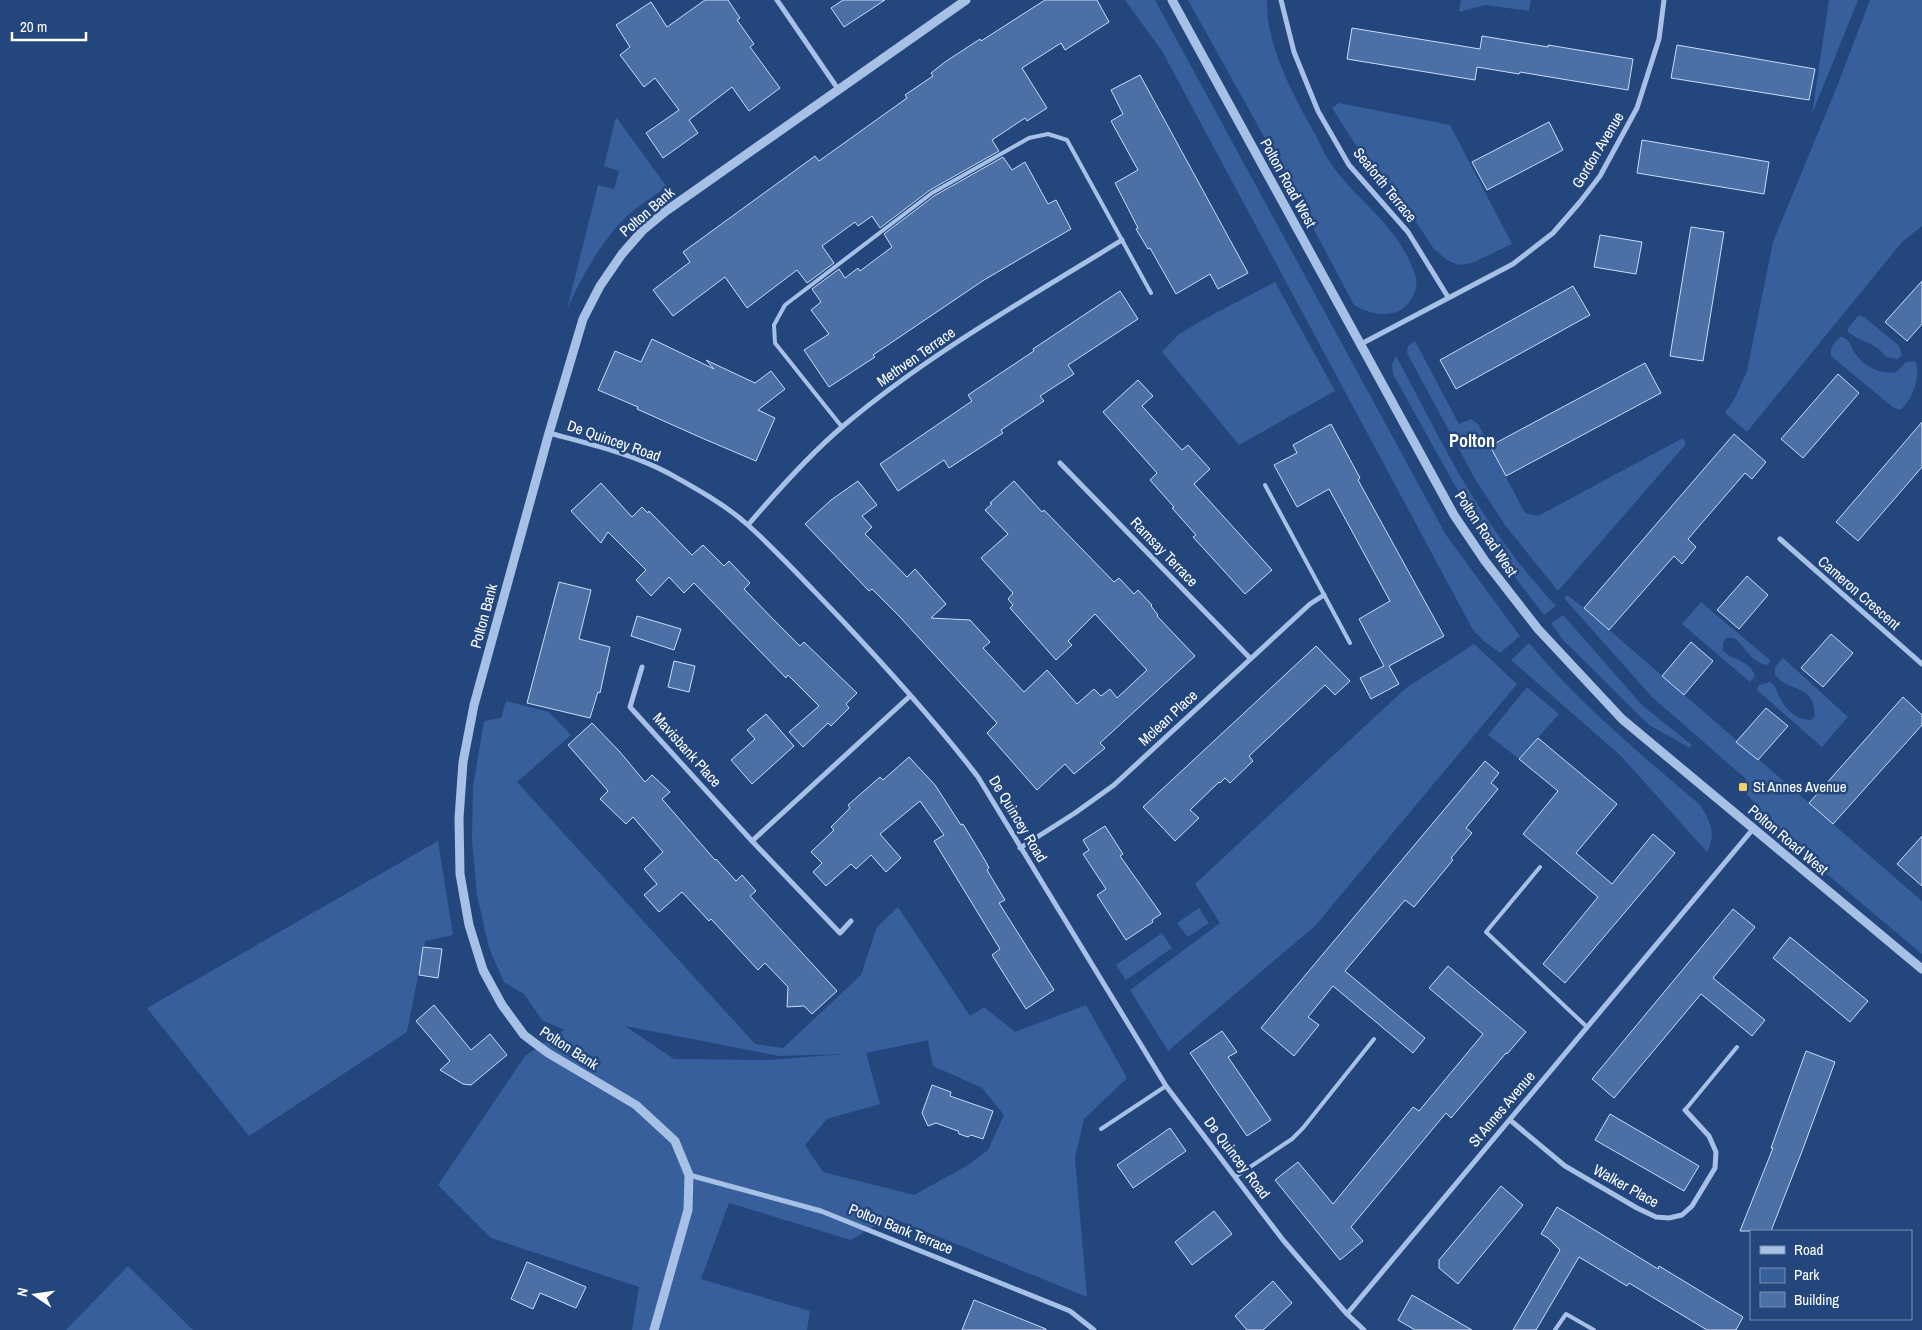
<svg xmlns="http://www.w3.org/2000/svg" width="1922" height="1330" font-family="'Archivo Narrow',sans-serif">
<rect width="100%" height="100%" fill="#23467d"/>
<path fill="#365f9b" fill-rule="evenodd" d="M 1125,0 L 1155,0 L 1446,535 L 1520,636 L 1500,653 L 1485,642 L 1473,630 L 1162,51 Z
M 1188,0 L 1267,0 C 1265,43 1294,97 1315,134 C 1320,144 1325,155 1331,164 C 1359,203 1400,227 1415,275 C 1418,282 1416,290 1413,296 C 1401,320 1375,317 1354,305 L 1277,160 Z
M 1461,0 L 1531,0 L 1529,11 L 1485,5 L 1459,12 Z
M 1829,0 L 1858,0 L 1812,114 Z
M 1870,0 L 1922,0 L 1922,226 L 1902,242 L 1747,432 L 1725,413 L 1735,398 L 1747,371 L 1773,242 L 1836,89 Z
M 1339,103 L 1450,125 L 1512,244 L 1472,263 L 1458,265 L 1447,260 L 1434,249 L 1400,198 L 1368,164 L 1332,108 Z
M 616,117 L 667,187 C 652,197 636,207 623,220 C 598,246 582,277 567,309 L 598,185 L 614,189 L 619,171 L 604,166 Z
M 1275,282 L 1335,391 L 1239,445 L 1162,352 L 1178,335 L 1197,323 Z
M 1859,315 L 1864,317 L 1899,346 L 1902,355 L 1898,359 L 1886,357 C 1876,343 1861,342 1848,332 L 1848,328 Z
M 1840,337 L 1843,337 C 1853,343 1850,348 1857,356 C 1866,367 1881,375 1896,372 L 1906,362 L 1915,361 C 1922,375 1912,401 1900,410 L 1894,408 L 1831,356 C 1830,348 1834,342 1840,337 Z
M 1415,341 L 1459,424 L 1471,419 L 1478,424 L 1525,513 L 1538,516 L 1683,438 L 1686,444 L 1558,591 L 1505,525 L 1475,479 L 1407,353 L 1408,346 Z
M 1396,356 C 1428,415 1457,477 1496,532 C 1514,558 1534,582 1556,606 L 1544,615 L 1483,536 L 1393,374 L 1392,364 Z
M 1567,595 L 1584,608 L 1922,901 L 1922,954 L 1785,839 L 1746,793 L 1746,779 L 1652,697 L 1564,598 Z
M 1701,602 L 1771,661 L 1767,665 C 1750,662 1746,647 1734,638 L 1726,638 L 1723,643 L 1723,651 C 1734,661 1750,660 1755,676 L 1750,682 L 1682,624 Z
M 1563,615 L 1643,706 L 1692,745 L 1690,748 L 1649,725 L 1563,640 L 1551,623 Z
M 1529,643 C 1579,703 1639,753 1699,804 C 1710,819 1717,835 1707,852 L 1621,756 L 1511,660 Z
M 1474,644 L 1517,684 L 1315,926 L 1168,1051 L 1130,990 L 1220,923 L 1195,884 L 1406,688 Z
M 1783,658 L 1848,717 L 1822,747 L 1757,690 L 1759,685 L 1770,682 C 1777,686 1776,691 1780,698 C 1786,710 1797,720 1811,720 L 1815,716 C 1814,683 1790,693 1775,675 L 1775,667 Z
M 1527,687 L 1559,714 L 1519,759 L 1488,735 Z
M 506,701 L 549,712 L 571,735 L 517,782 L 755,1044 L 783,1048 L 861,975 L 877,927 L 898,907 L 970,1016 L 984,1007 L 1015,1032 L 1086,1005 L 1127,1078 L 1084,1119 L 1075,1158 L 1087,1297 L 890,1217 L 851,1240 L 729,1203 L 701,1279 L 810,1311 L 807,1330 L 632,1330 L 639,1287 L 491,1238 L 438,1185 L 525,1056 L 564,1030 L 542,1020 L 524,994 L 504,982 L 489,948 L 477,895 L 472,840 L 473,787 L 484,721 L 501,718 ZM 625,1026 L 779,1056 L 846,1054 L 768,1060 L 674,1059 ZM 929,1040 L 928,1042 L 933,1066 L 982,1088 L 1004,1115 L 988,1150 L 968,1165 L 914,1195 L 823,1172 L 805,1145 L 827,1119 L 880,1104 L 866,1053 Z
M 438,841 L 453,935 L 425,941 L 407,1032 L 249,1136 L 147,1008 Z
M 1199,908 L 1209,923 L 1188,937 L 1177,923 Z
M 1162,933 L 1172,948 L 1126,980 L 1116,965 Z
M 128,1266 L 193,1330 L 66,1330 Z"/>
<path fill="#4b70a6" stroke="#cadbf5" d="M 705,0 L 728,0 L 740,18 L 737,20 L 754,44 L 750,47 L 780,88 L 749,111 L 732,87 L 689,120 L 698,133 L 663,158 L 646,133 L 679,110 L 655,78 L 644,87 L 620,55 L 630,47 L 616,25 L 651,2 L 667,27 Z
M 843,0 L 885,0 L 844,27 L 831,8 Z
M 1045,0 L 1097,0 L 1109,22 L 1065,50 L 1061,43 L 1022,68 L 1047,108 L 1027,121 L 1025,118 L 992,140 L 999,151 L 930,190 L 880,228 L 872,216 L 858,226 L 855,222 L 822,246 L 834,263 L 807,283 L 797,270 L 747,308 L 725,277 L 673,316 L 653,290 L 690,262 L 683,252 L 815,156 L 819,161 L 907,98 L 905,95 L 933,76 L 931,73 L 945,62 L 980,39 L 981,41 Z
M 1352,28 L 1480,49 L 1482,36 L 1548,47 L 1548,45 L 1633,59 L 1628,90 L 1520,72 L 1519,74 L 1477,67 L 1475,80 L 1347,59 Z
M 1677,45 L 1815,69 L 1809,100 L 1671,78 Z
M 1140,75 L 1248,273 L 1218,289 L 1210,274 L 1176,294 L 1150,248 L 1148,249 L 1136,229 L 1138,228 L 1115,183 L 1138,170 L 1111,121 L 1123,114 L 1111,90 Z
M 1549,122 L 1563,150 L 1487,190 L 1472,162 Z
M 1642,140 L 1769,162 L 1764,194 L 1637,173 Z
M 1003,157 L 1012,170 L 1025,162 L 1048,204 L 1056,200 L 1071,229 L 984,280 L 873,355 L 875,357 L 829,387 L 804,350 L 829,334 L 811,310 L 821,302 L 812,289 L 839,269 L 845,278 L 858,268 L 860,271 L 892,247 L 884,234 L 934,196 Z
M 1691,227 L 1724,232 L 1703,361 L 1670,356 Z
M 1600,235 L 1642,242 L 1636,274 L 1594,267 Z
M 1922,281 L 1922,324 L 1907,341 L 1885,322 Z
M 1573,286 L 1590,315 L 1456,389 L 1440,360 Z
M 1120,291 L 1138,319 L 1068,365 L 1074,374 L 1040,396 L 1044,401 L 1001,430 L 1003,433 L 949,468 L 944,460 L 898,491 L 880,464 L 972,401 L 968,395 L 1034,351 L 1033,349 Z
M 652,339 L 714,369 L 706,360 L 755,383 L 771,371 L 785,389 L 758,410 L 775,418 L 756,461 L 704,439 L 637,409 L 638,407 L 598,390 L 615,351 L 641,362 Z
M 1645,363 L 1661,393 L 1506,476 L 1490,446 Z
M 1838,374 L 1859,393 L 1803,458 L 1781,439 Z
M 1138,380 L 1153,396 L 1142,406 L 1182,450 L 1188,445 L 1210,469 L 1194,484 L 1272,570 L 1245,594 L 1193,537 L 1196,535 L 1172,508 L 1174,507 L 1150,480 L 1157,473 L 1103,412 Z
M 1922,422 L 1922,467 L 1858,541 L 1836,522 Z
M 1331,424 L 1360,478 L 1358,480 L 1444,636 L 1389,666 L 1399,684 L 1371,699 L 1360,678 L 1384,666 L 1359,619 L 1390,601 L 1329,489 L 1297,507 L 1274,465 L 1297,453 L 1293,445 Z
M 1734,434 L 1766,462 L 1752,479 L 1745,473 L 1688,539 L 1696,547 L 1682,564 L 1674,556 L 1609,630 L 1584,608 Z
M 858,481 L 877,505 L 862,516 L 872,527 L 865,534 L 907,577 L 915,569 L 946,604 L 931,618 L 970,620 L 990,642 L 983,648 L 1024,692 L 1047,670 L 1077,704 L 1094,689 L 1101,696 L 1110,689 L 1117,698 L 1147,670 L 1095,614 L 1068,641 L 1072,645 L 1056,660 L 1010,608 L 1013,605 L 1008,599 L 1013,593 L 981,558 L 1008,534 L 985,510 L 992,504 L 990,503 L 1014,481 L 1042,512 L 1044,510 L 1114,582 L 1119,578 L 1134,594 L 1138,590 L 1152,605 L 1151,606 L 1158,615 L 1157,616 L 1195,656 L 1100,743 L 1105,748 L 1074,774 L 1065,764 L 1037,790 L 987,733 L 997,723 L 899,616 L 872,589 L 869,591 L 805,524 L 831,500 Z
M 601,483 L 632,517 L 642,507 L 648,513 L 649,511 L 692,555 L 703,545 L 724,566 L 729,561 L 750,583 L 744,589 L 772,618 L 800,646 L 804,642 L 857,693 L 846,704 L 849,708 L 831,726 L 828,723 L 803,747 L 789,732 L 819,706 L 788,675 L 786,678 L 694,583 L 684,593 L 669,577 L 651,596 L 636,580 L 646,570 L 608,532 L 601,543 L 571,511 Z
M 1747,576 L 1768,595 L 1739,629 L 1717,610 Z
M 559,582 L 591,590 L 579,639 L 610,647 L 600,693 L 598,692 L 590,718 L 527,703 Z
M 637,616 L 681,629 L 674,650 L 631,636 Z
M 1831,634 L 1853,653 L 1823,687 L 1801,668 Z
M 1691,642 L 1713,661 L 1684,695 L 1662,676 Z
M 1316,646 L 1350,681 L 1335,695 L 1325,685 L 1249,756 L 1253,761 L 1230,783 L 1225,778 L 1220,783 L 1219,782 L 1190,810 L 1199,818 L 1175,841 L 1143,807 Z
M 674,661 L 695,666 L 689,692 L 668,687 Z
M 1903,697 L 1922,715 L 1922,725 L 1833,824 L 1809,803 Z
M 1766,708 L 1788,726 L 1758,760 L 1736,742 Z
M 766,714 L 794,746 L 752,784 L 731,760 L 755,739 L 747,730 Z
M 592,723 L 620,752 L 645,782 L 652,775 L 670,792 L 662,799 L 715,860 L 716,859 L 736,881 L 742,875 L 756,891 L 750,896 L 837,991 L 812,1014 L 804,1006 L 787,1007 L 788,987 L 765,963 L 758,970 L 711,919 L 709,921 L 682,892 L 659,912 L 644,895 L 657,884 L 644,869 L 663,852 L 633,817 L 626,824 L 600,799 L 608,791 L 568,745 Z
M 1538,738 L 1617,804 L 1576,853 L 1612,884 L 1653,834 L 1675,853 L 1565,983 L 1543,964 L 1598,897 L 1523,834 L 1558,791 L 1519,759 Z
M 909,757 L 935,785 L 961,825 L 963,824 L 986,862 L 989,868 L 987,870 L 1005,900 L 999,903 L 1054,990 L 1026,1009 L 992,955 L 1000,949 L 934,841 L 944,835 L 920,801 L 880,834 L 901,858 L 886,872 L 871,855 L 856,869 L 851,864 L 826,886 L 813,872 L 822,863 L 811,852 L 834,830 L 831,827 L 850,808 L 848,805 L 880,777 L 883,780 Z
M 1485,761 L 1499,773 L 1491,783 L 1498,789 L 1466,828 L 1472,833 L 1451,858 L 1453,860 L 1414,907 L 1405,900 L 1345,971 L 1425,1038 L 1413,1053 L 1333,986 L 1308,1017 L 1319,1025 L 1294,1056 L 1261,1028 Z
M 1105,826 L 1123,854 L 1120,856 L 1161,914 L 1152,920 L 1153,922 L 1126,940 L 1097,895 L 1106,889 L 1083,854 L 1089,850 L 1083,840 Z
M 1922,836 L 1922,886 L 1897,864 Z
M 1733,909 L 1755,927 L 1713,978 L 1765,1020 L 1752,1036 L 1701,994 L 1614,1098 L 1592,1079 Z
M 1790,937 L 1868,1001 L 1850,1022 L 1773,958 Z
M 423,947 L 442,949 L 438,978 L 419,975 Z
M 1448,966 L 1526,1032 L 1507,1054 L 1506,1053 L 1451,1118 L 1446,1113 L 1351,1227 L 1363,1241 L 1340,1260 L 1275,1180 L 1298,1162 L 1333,1204 L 1413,1107 L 1419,1111 L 1483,1034 L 1429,988 Z
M 434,1005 L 471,1050 L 490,1034 L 507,1055 L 471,1085 L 463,1084 L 440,1070 L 450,1061 L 416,1021 Z
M 1222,1031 L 1237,1052 L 1228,1057 L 1271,1120 L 1247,1136 L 1190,1053 Z
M 1806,1051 L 1835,1062 L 1801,1154 L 1771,1231 L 1740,1231 L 1773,1148 L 1771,1148 Z
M 932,1085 L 951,1092 L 950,1096 L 993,1111 L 983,1139 L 971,1135 L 968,1137 L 959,1134 L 958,1131 L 936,1123 L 928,1126 L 922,1113 Z
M 1610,1114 L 1699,1166 L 1684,1191 L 1595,1140 Z
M 1170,1128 L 1186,1151 L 1133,1188 L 1117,1165 Z
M 1501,1186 L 1523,1205 L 1458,1284 L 1439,1268 L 1439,1260 Z
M 1557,1207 L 1658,1269 L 1659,1266 L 1743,1317 L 1736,1330 L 1707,1330 L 1629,1283 L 1627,1286 L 1579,1257 L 1536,1330 L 1513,1330 L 1560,1250 L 1548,1238 L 1541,1234 Z
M 1214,1211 L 1232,1234 L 1192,1265 L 1175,1242 Z
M 527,1262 L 586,1287 L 576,1308 L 540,1293 L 533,1309 L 511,1299 Z
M 1273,1281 L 1292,1303 L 1263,1330 L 1247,1330 L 1235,1316 Z
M 1412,1295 L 1472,1330 L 1415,1330 L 1398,1320 Z
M 974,1300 L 1046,1329 L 1046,1330 L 962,1330 Z"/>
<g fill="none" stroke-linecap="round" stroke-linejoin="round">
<path stroke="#a7c0e6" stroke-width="4" d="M 842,427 L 775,343 L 774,325 L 785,305 L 932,193 L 1029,138 L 1048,134 L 1067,140 L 1151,293
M 1265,485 L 1350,643
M 1540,867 L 1486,932 L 1587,1027
M 1685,1110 L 1737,1047
M 1101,1129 L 1166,1086
M 1235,1177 L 1292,1139 L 1303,1128 L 1374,1039
M 1555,1330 L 1566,1314 L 1594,1330"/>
<path stroke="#a7c0e6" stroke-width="5" d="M 777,0 L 838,89
M 1281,0 L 1294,52 L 1318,111 L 1349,165 L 1408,232 L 1448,297
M 1361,344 L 1513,264 L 1553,233 L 1580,202 L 1600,176 L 1637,108 L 1659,39 L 1664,0
M 549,433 C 590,444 633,454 670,474 C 697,489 726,505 749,526 C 781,555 810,587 839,617 C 888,669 935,721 978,777 L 1166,1086 L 1283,1240 L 1347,1314 L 1364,1330
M 1060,463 L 1250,658
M 748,525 C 777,491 808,456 842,427 C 928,354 1027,299 1122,240
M 1780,539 L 1922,664
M 642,667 L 630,707 L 752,841 L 840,933 L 851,921
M 752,841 L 910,696
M 1020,848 L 1075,813 L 1114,785 L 1310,604 L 1324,595
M 1510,1120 L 1565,1166 L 1637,1208 L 1656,1217 L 1669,1218 L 1682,1215 L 1692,1206 L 1715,1168 L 1716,1152 L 1709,1136 L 1685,1110
M 689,1175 L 821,1211 L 1070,1311 L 1094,1330
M 1347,1314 L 1753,829"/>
<path stroke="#a7c0e6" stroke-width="9" d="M 1172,0 L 1454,515 L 1485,561 L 1538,629 L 1622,719 L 1922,969
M 654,1330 L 688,1210 L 689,1175 L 675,1141 L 636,1105 L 548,1053 L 524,1035 L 502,1005 L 483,970 L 469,925 L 460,874 L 459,818 L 463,762 L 474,705 L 549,433 L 583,319 L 600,286 L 622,254 L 643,230 L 666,211 L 966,0"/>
</g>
<rect fill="#f1d069" stroke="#23467d" stroke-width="2" x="1738" y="782" width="10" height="10" rx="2.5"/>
<g text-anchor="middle" stroke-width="5" stroke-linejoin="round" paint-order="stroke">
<g font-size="15" fill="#fff" stroke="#23467d">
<text transform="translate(1598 150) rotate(-59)" y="5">Gordon Avenue</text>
<text transform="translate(1288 183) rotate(61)" y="5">Polton Road West</text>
<text transform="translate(1385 185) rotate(51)" y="5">Seaforth Terrace</text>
<text transform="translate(647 212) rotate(-41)" y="5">Polton Bank</text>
<text transform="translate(916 357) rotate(-35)" y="5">Methven Terrace</text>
<text transform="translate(614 441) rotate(19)" y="5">De Quincey Road</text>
<text transform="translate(1486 534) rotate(56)" y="5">Polton Road West</text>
<text transform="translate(1164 552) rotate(46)" y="5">Ramsay Terrace</text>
<text transform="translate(1859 593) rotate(41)" y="5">Cameron Crescent</text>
<text transform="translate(484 616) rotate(-75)" y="5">Polton Bank</text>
<text transform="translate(1168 718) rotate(-43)" y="5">Mclean Place</text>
<text transform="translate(687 750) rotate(48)" y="5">Mavisbank Place</text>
<text transform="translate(1018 819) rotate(59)" y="5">De Quincey Road</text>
<text transform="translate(1788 840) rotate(40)" y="5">Polton Road West</text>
<text transform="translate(569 1048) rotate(33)" y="5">Polton Bank</text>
<text transform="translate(1502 1109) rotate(-50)" y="5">St Annes Avenue</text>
<text transform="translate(1237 1158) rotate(53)" y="5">De Quincey Road</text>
<text transform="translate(1626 1186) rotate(29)" y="5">Walker Place</text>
<text transform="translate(901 1229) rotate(22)" y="5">Polton Bank Terrace</text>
</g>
<g font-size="15" fill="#fff" stroke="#23467d" text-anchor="start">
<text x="1753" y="792">St Annes Avenue</text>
</g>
<g font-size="18" font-weight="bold" fill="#fff" stroke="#23467d">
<text x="1472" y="447">Polton</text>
</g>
</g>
<rect x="1750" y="1230" width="162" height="90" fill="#23467d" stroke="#7b90b1"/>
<rect x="1760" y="1246" width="25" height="8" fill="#a7c0e6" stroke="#7b90b1"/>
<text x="1794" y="1255" font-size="15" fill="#ffffff">Road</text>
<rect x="1760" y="1268" width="25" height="15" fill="#365f9b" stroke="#7b90b1"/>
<text x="1794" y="1280" font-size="15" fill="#ffffff">Park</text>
<rect x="1760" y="1292" width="25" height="15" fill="#4b70a6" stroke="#7b90b1"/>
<text x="1794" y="1305" font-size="15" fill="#ffffff">Building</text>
<g transform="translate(35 1295) rotate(283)" stroke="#23467d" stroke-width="4" paint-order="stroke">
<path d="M0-4L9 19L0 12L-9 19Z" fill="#ffffff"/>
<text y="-8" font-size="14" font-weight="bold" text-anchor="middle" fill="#ffffff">N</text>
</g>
<path d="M12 32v8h74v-8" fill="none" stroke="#ffffff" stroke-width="2.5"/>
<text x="20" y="32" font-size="15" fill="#ffffff" stroke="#23467d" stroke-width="4" paint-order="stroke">20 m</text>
</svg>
